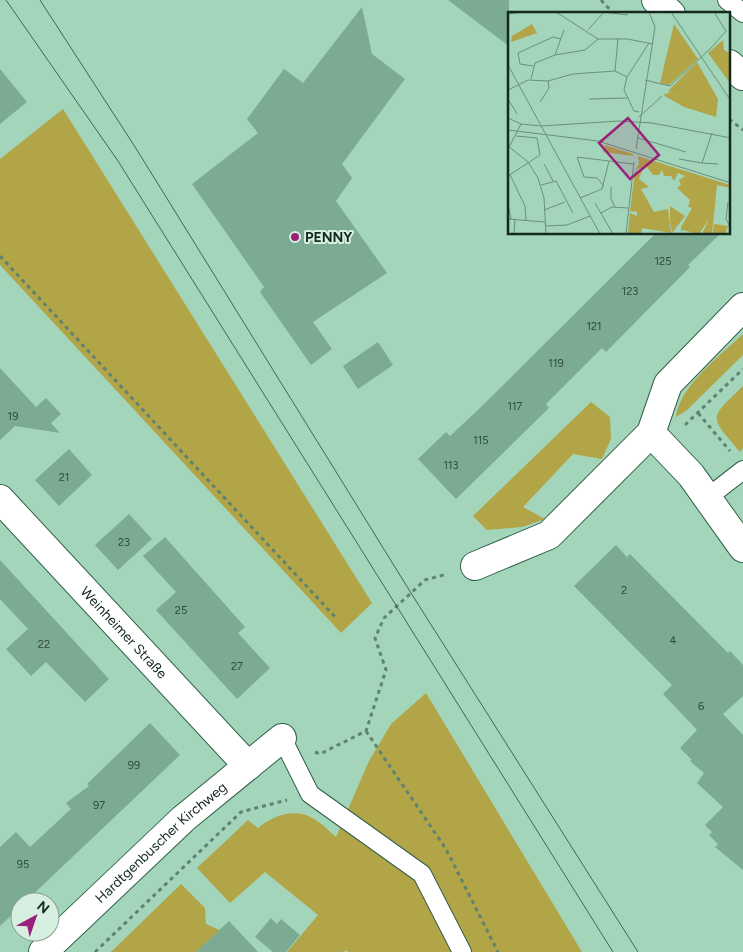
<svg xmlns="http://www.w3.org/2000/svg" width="743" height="952" font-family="Figtree,sans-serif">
<rect width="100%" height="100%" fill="#a3d5ba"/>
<path fill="#b2a548" d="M 63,109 L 372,603 L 341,633 L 0,265 L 0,159 Z
M 743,334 L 743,355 L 686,411 L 676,417 C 679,386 721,355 743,334 Z
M 743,386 L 743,448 L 740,452 C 709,415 708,420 743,386 Z
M 591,402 L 610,417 L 611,439 L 602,459 L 573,454 L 523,507 L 545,519 L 522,527 L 487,530 L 473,516 Z
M 426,693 L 582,952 L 348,952 L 346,950 L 344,952 L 287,952 L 318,915 L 265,872 L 230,903 L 197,868 L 248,820 L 258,828 C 275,814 298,807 317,821 C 324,825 330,832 336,837 L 369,761 L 391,724 Z
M 181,884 L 205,908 L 206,924 L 244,941 L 258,952 L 111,952 Z"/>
<path fill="#7bab92" d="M 448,0 L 509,0 L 509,46 L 477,22 Z
M 362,7 L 372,54 L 405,79 L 342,164 L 352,178 L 336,201 L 387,273 L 313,322 L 332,349 L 311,365 L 260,292 L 264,287 L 192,184 L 258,133 L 247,119 L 284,69 L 303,83 Z
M 0,69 L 27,102 L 0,124 Z
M 655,234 L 720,234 L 688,265 L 690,267 L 606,352 L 602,348 L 546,404 L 549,408 L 456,499 L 418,459 L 446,432 L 450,436 L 479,409 Z
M 378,342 L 393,365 L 358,389 L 343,366 Z
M 0,368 L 36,407 L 46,398 L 61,414 L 51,423 L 60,433 L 15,426 L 0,440 Z
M 69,449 L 92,475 L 59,506 L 35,480 Z
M 129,514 L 152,539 L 118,570 L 95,545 Z
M 165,537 L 245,627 L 238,633 L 270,668 L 237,699 L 156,610 L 176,592 L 143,556 Z
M 616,545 L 627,557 L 630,554 L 728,653 L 730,651 L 743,665 L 743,696 L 723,714 L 743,735 L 743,870 L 715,847 L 718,844 L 709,835 L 712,832 L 705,825 L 723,807 L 697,783 L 704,773 L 690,761 L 692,760 L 680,748 L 697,730 L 663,694 L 672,685 L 574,586 Z
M 0,560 L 109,679 L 85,702 L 46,662 L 31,676 L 6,649 L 28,629 L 0,599 Z
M 150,723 L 180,755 L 25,902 L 20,902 L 20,907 L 0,926 L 0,847 L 16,832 L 30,847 L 71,809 L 66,803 L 89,786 L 87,784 Z
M 271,918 L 277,924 L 281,919 L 300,935 L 286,952 L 273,952 L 255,937 Z
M 229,921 L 258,952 L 196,952 Z"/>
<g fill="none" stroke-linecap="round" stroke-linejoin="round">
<g stroke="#316049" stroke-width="20">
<path id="lane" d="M 727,0 L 743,13
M 707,498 L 743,470
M 282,738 L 310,794 L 422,874 L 462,952"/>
</g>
<g stroke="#316049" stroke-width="30">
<g id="street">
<path d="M 651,433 L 691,475 L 743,548"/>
<path id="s1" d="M 0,499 L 248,766"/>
<path d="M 475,566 L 549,535 L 651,433 L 668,384 L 743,307"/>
<path id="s2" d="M 43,952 L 183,819 L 282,738"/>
</g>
</g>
<g stroke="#316049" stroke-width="30">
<path id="secondary" d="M 656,0 L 671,14
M 729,64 L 743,76"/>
</g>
<path stroke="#5f8370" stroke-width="3" stroke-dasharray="4 4" stroke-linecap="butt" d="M 601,0 L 614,14
M 729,119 L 743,130
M 0,256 L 337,619
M 698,413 L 730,451
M 685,425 L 743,369
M 366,731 L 446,849 L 498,952
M 315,752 L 320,754 L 366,731 L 386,670 L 375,638 L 384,618 L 425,580 L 447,574
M 95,952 L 241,812 L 287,800"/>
<use href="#lane" stroke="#fff" stroke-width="18"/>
<use href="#street" stroke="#fff" stroke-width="28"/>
<use href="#secondary" stroke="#fff" stroke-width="28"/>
<path stroke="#456353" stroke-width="1" d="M 6,0 L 118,161 L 613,952
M 40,0 L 137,150 L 411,593 L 638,952"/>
</g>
<circle fill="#9a2079" stroke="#d6efe1" stroke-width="2" cx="295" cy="237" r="5"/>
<g text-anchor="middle" stroke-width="4" stroke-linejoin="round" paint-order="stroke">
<g font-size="11" fill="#2e4a3c">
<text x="663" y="265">125</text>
<text x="630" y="295">123</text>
<text x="594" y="330">121</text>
<text x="556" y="367">119</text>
<text x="515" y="410">117</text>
<text x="13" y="420">19</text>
<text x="481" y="444">115</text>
<text x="451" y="469">113</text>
<text x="64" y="481">21</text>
<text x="124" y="546">23</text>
<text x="624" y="594">2</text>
<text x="181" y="614">25</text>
<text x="673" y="644">4</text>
<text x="44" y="648">22</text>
<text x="237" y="670">27</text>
<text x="701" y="710">6</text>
<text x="134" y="769">99</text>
<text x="99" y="809">97</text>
<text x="23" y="868">95</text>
</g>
<g font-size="14" font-weight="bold" fill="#15291f" stroke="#d6efe1" text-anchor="start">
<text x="305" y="242">PENNY</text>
</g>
<g font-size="14" fill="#15291f" stroke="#d6efe1">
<text dy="5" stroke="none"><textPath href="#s1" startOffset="182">Weinheimer Straße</textPath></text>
<text dy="5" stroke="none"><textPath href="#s2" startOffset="161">Hardtgenbuscher Kirchweg</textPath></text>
</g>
</g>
<g transform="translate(508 12)">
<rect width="222" height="222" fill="#a3d5ba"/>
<path d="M 24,12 L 29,21 L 3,30 L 4,24 ZM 166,12 L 190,47 L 161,73 L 152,71 ZM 215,28 L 216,38 L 222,41 L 222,71 L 200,41 ZM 189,50 L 210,87 L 208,105 L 176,95 L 155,83 L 162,80 L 193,91 L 160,79 ZM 97,133 L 125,142 L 125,144 L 95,140 ZM 130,144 L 222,173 L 222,176 L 209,173 L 204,222 L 194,222 L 201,207 L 191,222 L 174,218 L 173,222 L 173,215 L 184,196 L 180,195 L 182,188 L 169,176 L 173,173 L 171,168 L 177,164 L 170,161 L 166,169 L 163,164 L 156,164 L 154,158 L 151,163 L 145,163 L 139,155 L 135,156 L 131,167 L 141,175 L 133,177 L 146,200 L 160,197 L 163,221 L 134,216 L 133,222 L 120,222 L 122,201 L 129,204 L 129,200 L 122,199 L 127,159 L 133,159 L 133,156 L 127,158 L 131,152 ZM 162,194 L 177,204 L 164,221 L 162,209 ZM 206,212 L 220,214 L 217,222 L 205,222 Z" fill="#b2a548"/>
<path fill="none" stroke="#6a907c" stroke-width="1" d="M 48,0 L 90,27M 95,0 L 120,3M 163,0 L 223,89M 0,2 L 16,0M 80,18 L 96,0M 47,43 L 56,18M 0,53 L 92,222M 25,54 L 12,52 L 10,41 L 45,25 L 53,27M 107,59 L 110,26M 23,67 L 27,51 L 47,43 L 77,38 L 90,27 L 119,27 L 145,32M 137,68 L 162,74 L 203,36 L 218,19 L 206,0M 0,78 L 20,68 L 40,69 L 65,62 L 107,59 L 119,65M 0,87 L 9,102M 81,87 L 119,86M 32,90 L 41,76 L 40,69M 131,100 L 126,99 L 116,78 L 119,65 L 141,31M 131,105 L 154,84M 0,106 L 13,112 L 33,114 L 111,109 L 144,111 L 223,126M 0,118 L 90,129 L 223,171M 204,121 L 194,151 L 210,152M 130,126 L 178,140M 0,134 L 20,150 L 30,166 L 36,186 L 38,222M 1,135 L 13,112M 128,137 L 147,15 L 141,0M 171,147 L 194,151M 36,152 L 45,169M 2,163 L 17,194 L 18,208M 0,164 L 32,143 L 29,126 L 8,124M 33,173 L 48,169 L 65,201M 96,174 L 89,166 L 76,165 L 69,145 L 125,152M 103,175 L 103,187 L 107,195M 72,186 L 94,177 L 101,149M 220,190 L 218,207 L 222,215M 87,191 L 105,222M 0,192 L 3,207M 36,198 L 57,190M 93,201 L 104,195 L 120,196M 0,207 L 37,210M 38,214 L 59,213 L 82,204M 6,222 L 7,207M 118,222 L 126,150"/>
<path fill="#9a2079" fill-opacity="0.15" stroke="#9a2079" stroke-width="2.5" d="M 120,106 L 151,143 L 122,167 L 91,131 Z"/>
<rect width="222" height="222" fill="none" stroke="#15291f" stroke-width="2.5"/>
</g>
<g transform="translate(35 917) rotate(40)"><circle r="24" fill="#d6efe1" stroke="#89a093"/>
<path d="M0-4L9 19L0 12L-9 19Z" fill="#9a2079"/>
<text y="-8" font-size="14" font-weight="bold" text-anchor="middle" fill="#15291f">N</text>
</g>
</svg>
